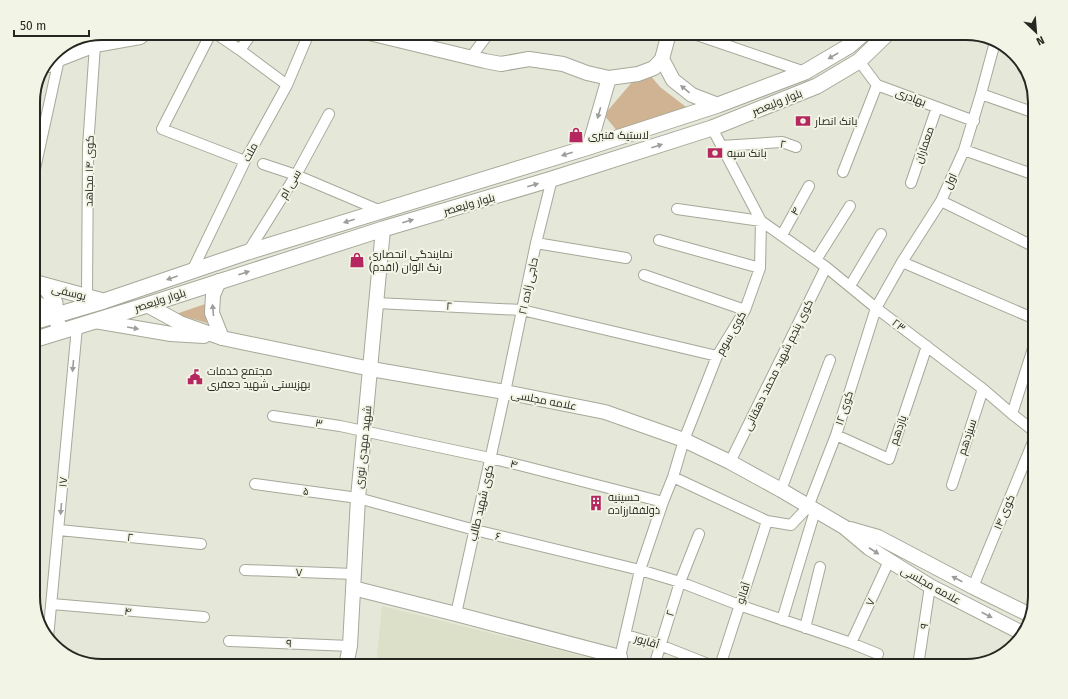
<svg xmlns="http://www.w3.org/2000/svg" width="1068" height="699" font-family="'Fira Sans',Cairo,sans-serif">
<rect width="100%" height="100%" fill="#e5e7d8"/>
<path fill="#dde0c9" d="M 382,606 L 614,664 L 614,666 L 376,666 Z"/>
<path fill="#d0b393" d="M 649,74 L 660,87 L 690,110 L 618,132 L 604,115 L 633,81 Z
M 205,304 L 207,323 L 176,314 Z"/>
<g fill="none" stroke-linecap="round" stroke-linejoin="round">
<g stroke="#a6a899" stroke-width="12">
<path id="street" d="M 211,33 L 162,129 L 245,161
M 215,33 L 240,50 L 287,85
M 691,33 L 805,72
M 240,50 L 252,33
M 471,57 L 489,33
M 859,61 L 877,85 L 974,121
M 981,94 L 1035,113
M 33,132 L 43,130
M 721,146 L 782,142 L 796,147
M 964,150 L 1035,175
M 263,164 L 296,175 L 381,211
M 843,172 L 877,85
M 33,178 L 59,59
M 911,183 L 937,107
M 941,201 L 1035,247
M 1034,207 L 1035,204
M 677,209 L 761,221 L 826,267 L 876,308 L 983,389 L 1012,414 L 1035,432
M 782,235 L 809,186
M 659,240 L 760,268
M 536,243 L 626,258
M 248,252 L 296,175 L 329,114
M 816,260 L 850,206
M 902,262 L 1035,319
M 192,271 L 245,161 L 287,85 L 309,33
M 644,275 L 745,310
M 850,286 L 881,234
M 87,297 L 88,147 L 95,45
M 376,303 L 522,310 L 717,356
M 1012,414 L 1035,342
M 273,416 L 340,426 L 490,458 L 519,465 L 663,502
M 836,435 L 889,459 L 927,346
M 730,462 L 826,267
M 673,477 L 767,521 L 791,525 L 808,507 L 836,435 L 876,308 L 902,262 L 941,201 L 964,150 L 981,94 L 995,42
M 255,484 L 358,498 L 475,530 L 640,570 L 680,582 L 739,605 L 851,643 L 878,654
M 952,485 L 983,389
M 781,490 L 830,360
M 59,530 L 201,544
M 245,570 L 354,574
M 973,587 L 1035,437
M 52,604 L 204,617
M 456,614 L 505,392 L 536,243 L 552,179
M 782,620 L 815,511
M 805,628 L 820,567
M 626,635 L 660,645 L 713,666
M 48,638 L 77,327
M 229,641 L 350,646
M 851,643 L 889,561
M 618,666 L 640,570 L 663,502 L 673,477 L 684,440 L 717,356 L 745,310 L 760,268 L 761,221 L 712,128
M 654,666 L 680,582 L 699,534
M 720,666 L 767,521
M 918,666 L 930,586"/>
</g>
<g stroke="#a6a899" stroke-width="16">
<path id="secondary" d="M 369,33 L 485,61 L 501,64 L 529,59 L 563,64 L 587,73 L 609,78 L 638,74 L 654,68 L 662,59
M 669,33 L 662,59 L 673,80 L 692,95 L 718,105
M 48,65 L 59,59 L 95,45 L 140,37 L 145,33
M 589,147 L 609,78
M 219,281 L 213,295 L 212,313 L 222,338
M 147,305 L 180,323 L 222,338 L 371,369 L 505,392 L 605,412 L 684,440 L 730,462 L 781,490 L 844,527 L 869,548 L 930,586 L 1024,634
M 95,321 L 171,334 L 204,336
M 850,529 L 878,537 L 973,587 L 1030,615
M 353,588 L 456,614 L 620,657
M 346,666 L 350,646 L 358,498 L 383,229"/>
</g>
<g stroke="#a6a899" stroke-width="17">
<path id="primary" d="M 33,282 L 103,301
M 43,285 L 50,294 L 55,303 L 55,315 L 58,324
M 33,301 L 55,315
M 33,322 L 104,301 L 248,252 L 589,147 L 718,105 L 805,72 L 849,46 L 864,33
M 33,340 L 147,305 L 383,229 L 552,179 L 712,128 L 817,86 L 859,61 L 888,33"/>
</g>
<use href="#street" stroke="#fff" stroke-width="10"/>
<use href="#secondary" stroke="#fff" stroke-width="14"/>
<use href="#primary" stroke="#fff" stroke-width="15"/>
</g>
<defs><path id="oneway-solid" d="M-6-.8H1V-3.2L6.5 0L1 3.2V.8H-6Z"/></defs>
<g fill="#9d9e9b">
<use href="#oneway-solid" transform="translate(833 56) rotate(150)"/>
<use href="#oneway-solid" transform="translate(685 89) rotate(-141)"/>
<use href="#oneway-solid" transform="translate(599 113) rotate(106)"/>
<use href="#oneway-solid" transform="translate(657 146) rotate(-18)"/>
<use href="#oneway-solid" transform="translate(567 154) rotate(163)"/>
<use href="#oneway-solid" transform="translate(533 185) rotate(-16)"/>
<use href="#oneway-solid" transform="translate(349 221) rotate(163)"/>
<use href="#oneway-solid" transform="translate(408 221) rotate(-16)"/>
<use href="#oneway-solid" transform="translate(244 273) rotate(-18)"/>
<use href="#oneway-solid" transform="translate(172 278) rotate(161)"/>
<use href="#oneway-solid" transform="translate(213 310) rotate(-95)"/>
<use href="#oneway-solid" transform="translate(133 328) rotate(10)"/>
<use href="#oneway-solid" transform="translate(73 366) rotate(95)"/>
<use href="#oneway-solid" transform="translate(61 509) rotate(95)"/>
<use href="#oneway-solid" transform="translate(874 551) rotate(33)"/>
<use href="#oneway-solid" transform="translate(957 579) rotate(-152)"/>
<use href="#oneway-solid" transform="translate(987 615) rotate(27)"/>
</g>
<defs>
<g id="bank-bare" transform="scale(1.2)"><path d="M-6-4H6V4H-6ZM0-2.3a2.3 2.3 0 1 0 0 4.6a2.3 2.3 0 1 0 0-4.6Z" fill="#b5285f" stroke="#f2f5e5" stroke-width="2.5" paint-order="stroke"/></g>
<g id="shop-bare" transform="scale(1.2)"><path d="M-5-2.5h2.3a2.7 3.5 0 0 1 5.4 0H5L5.5 6h-11ZM-1.5-2.5h3a1.5 2.3 0 0 0-3 0Z" fill="#b5285f" stroke="#f2f5e5" stroke-width="2.5" paint-order="stroke"/></g>
<g id="civic-bare" transform="scale(1.2)"><path d="M-.6-6.5H3V-4.5H.6V-3L4-1V1h2V6H-6V1h2V-1L-.6-3ZM-1.2 2.5V6h2.4V2.5Z" fill="#b5285f" stroke="#f2f5e5" stroke-width="2.5" paint-order="stroke"/></g>
<g id="building-bare" transform="scale(1.2)"><path d="M-4-6H4V6H1V3H-1V6H-4ZM-2.5-4.3h1.7v1.8h-1.7ZM.8-4.3h1.7v1.8H.8ZM-2.5-1h1.7V.8h-1.7ZM.8-1h1.7V.8H.8Z" fill="#b5285f" stroke="#f2f5e5" stroke-width="2.5" paint-order="stroke"/></g>
</defs>
<g fill-rule="evenodd">
<use href="#bank-bare" x="803" y="121"/>
<use href="#shop-bare" x="576" y="135"/>
<use href="#bank-bare" x="715" y="153"/>
<use href="#shop-bare" x="357" y="260"/>
<use href="#civic-bare" x="195" y="377"/>
<use href="#building-bare" x="596" y="503"/>
</g>
<g text-anchor="middle" stroke-width="4" stroke-linejoin="round" paint-order="stroke">
<g font-size="11" fill="#262721" stroke="#f2f5e5">
<text transform="translate(911 97) rotate(20)" y="4">بهادری</text>
<text transform="translate(777 102) rotate(-22)" y="4">بلوار ولیعصر</text>
<text transform="translate(783 144) rotate(9)" y="4">۲</text>
<text transform="translate(924 145) rotate(-71)" y="4">معماران</text>
<text transform="translate(250 152) rotate(-62)" y="4">ملت</text>
<text transform="translate(89 171) rotate(-89)" y="4">کوی ۱۴ مجاهد</text>
<text transform="translate(950 181) rotate(-66)" y="4">اول</text>
<text transform="translate(290 184) rotate(-59)" y="4">سی ام</text>
<text transform="translate(469 204) rotate(-16)" y="4">بلوار ولیعصر</text>
<text transform="translate(795 211) rotate(-61)" y="4">۴</text>
<text transform="translate(528 286) rotate(-78)" y="4">۲۱ حاجی زاده</text>
<text transform="translate(69 292) rotate(14)" y="4">یوسفی</text>
<text transform="translate(160 300) rotate(-18)" y="4">بلوار ولیعصر</text>
<text transform="translate(449 306) rotate(3)" y="4">۲</text>
<text transform="translate(899 325) rotate(37)" y="4">۲۳</text>
<text transform="translate(731 333) rotate(-60)" y="4">کوی سوم</text>
<text transform="translate(778 365) rotate(-64)" y="4">کوی پنجم شهید محمد دهقانی</text>
<text transform="translate(544 400) rotate(11)" y="4">علامه مجلسی</text>
<text transform="translate(844 408) rotate(-72)" y="4">کوی ۱۲</text>
<text transform="translate(319 423) rotate(9)" y="4">۳</text>
<text transform="translate(898 430) rotate(-71)" y="4">یازدهم</text>
<text transform="translate(967 437) rotate(-72)" y="4">سیزدهم</text>
<text transform="translate(363 447) rotate(-84)" y="4">شهید مهدی نوری</text>
<text transform="translate(514 464) rotate(13)" y="4">۴</text>
<text transform="translate(63 482) rotate(-85)" y="4">۱۷</text>
<text transform="translate(306 491) rotate(8)" y="4">۵</text>
<text transform="translate(481 503) rotate(-77)" y="4">کوی شهید طالب</text>
<text transform="translate(1004 512) rotate(-67)" y="4">کوی ۱۴</text>
<text transform="translate(498 536) rotate(14)" y="4">۶</text>
<text transform="translate(130 537) rotate(6)" y="4">۲</text>
<text transform="translate(299 572) rotate(2)" y="4">۷</text>
<text transform="translate(931 585) rotate(29)" y="4">علامه مجلسی</text>
<text transform="translate(743 593) rotate(-72)" y="4">آقالو</text>
<text transform="translate(870 602) rotate(-65)" y="4">۷</text>
<text transform="translate(128 611) rotate(5)" y="4">۴</text>
<text transform="translate(670 613) rotate(-73)" y="4">۲</text>
<text transform="translate(924 626) rotate(-81)" y="4">۹</text>
<text transform="translate(647 641) rotate(17)" y="4">آقاپور</text>
<text transform="translate(289 643) rotate(2)" y="4">۹</text>
</g>
<g font-size="11" fill="#262721" stroke="#f2f5e5" text-anchor="start">
<text x="815" y="125">بانک انصار</text>
<text x="588" y="139">لاستیک قنبری</text>
<text x="727" y="157">بانک سپه</text>
<text x="369" y="258">نمایندگی انحصاری<tspan x="369" dy="13">رنگ الوان (اقدم)</tspan></text>
<text x="207" y="375">مجتمع خدمات<tspan x="207" dy="13">بهزیستی شهید جعفری</tspan></text>
<text x="608" y="501">حسینیه<tspan x="608" dy="13">ذولفقارزاده</tspan></text>
</g>
</g>
<path d="M0 0H1068V699H0ZM102 40H966A62 62 0 0 1 1028 102V597A62 62 0 0 1 966 659H102A62 62 0 0 1 40 597V102A62 62 0 0 1 102 40Z" fill="#f2f5e5" fill-rule="evenodd"/>
<path fill="none" stroke="#262721" stroke-width="2" d="M102 40H966A62 62 0 0 1 1028 102V597A62 62 0 0 1 966 659H102A62 62 0 0 1 40 597V102A62 62 0 0 1 102 40Z"/>
<g transform="translate(1036 32) rotate(154)" stroke="#f2f5e5" stroke-width="3" paint-order="stroke">
<path d="M0-3L7 15L0 10L-7 15Z" fill="#262721"/>
<text y="-6" font-size="11" font-weight="bold" text-anchor="middle" fill="#262721">N</text>
</g>
<path d="M14 30v6h75v-6" fill="none" stroke="#262721" stroke-width="2"/>
<text x="20" y="30" font-size="12" fill="#262721" stroke="#f2f5e5" stroke-width="3" paint-order="stroke">50 m</text>
</svg>
